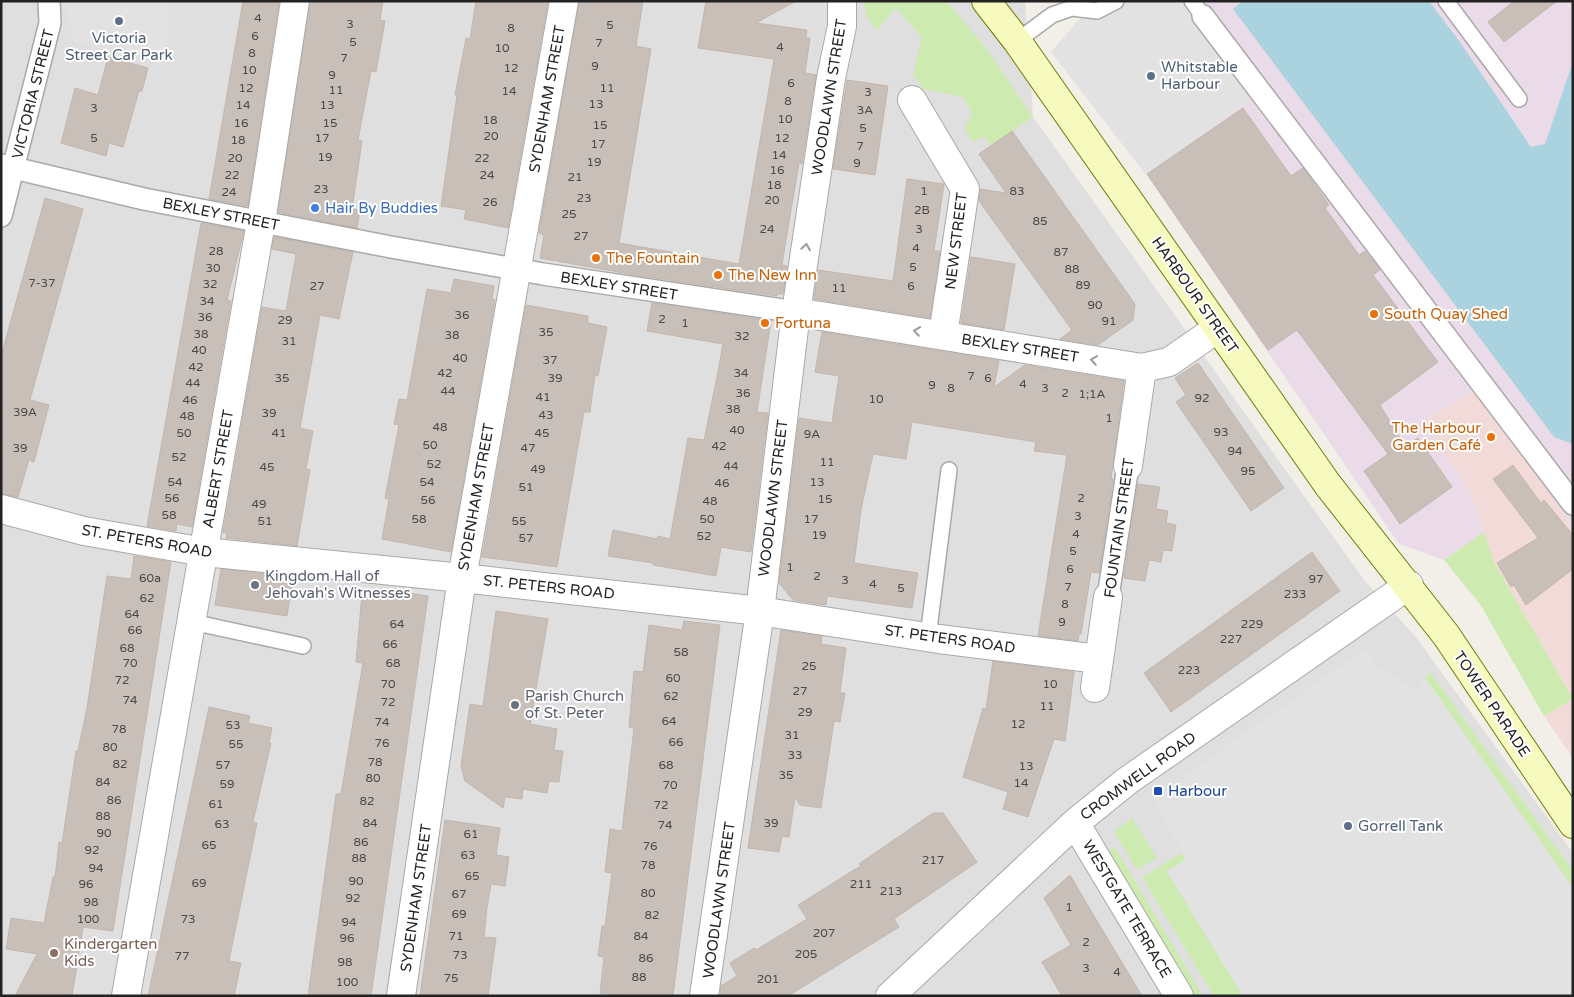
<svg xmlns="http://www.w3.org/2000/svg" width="1574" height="997" font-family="'Varela Round',sans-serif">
<rect width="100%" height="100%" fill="#f2efe9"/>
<path fill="#e0dfdf" d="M 1,1 L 1025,1 L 1033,117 L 1365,581 L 1415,636 L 1573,853 L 1573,996 L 1,996 Z"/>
<path fill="#f2dad9" d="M 1476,390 L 1573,526 L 1573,758 L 1544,716 L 1572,699 L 1495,564 L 1471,493 L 1423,421 Z"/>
<path fill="#ebdbe8" d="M 1097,1 L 1573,1 L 1573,526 L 1476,390 L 1423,421 L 1471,493 L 1484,532 L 1444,560 L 1399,544 L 1142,168 Z"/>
<path fill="#cdebb0" d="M 864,1 L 946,1 L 983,44 L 1033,117 L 991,146 L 984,136 L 973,142 L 964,128 L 972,113 L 963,97 L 923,89 L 913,75 L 922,38 L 896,8 L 877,30 L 867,18 Z
M 1484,532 L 1495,564 L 1573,699 L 1544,716 L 1480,604 L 1444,560 Z
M 1431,673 L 1573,871 L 1573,888 L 1425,678 Z
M 1132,818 L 1157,858 L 1137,870 L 1114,832 Z
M 1115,847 L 1203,996 L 1195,996 L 1108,851 Z
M 1182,853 L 1186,860 L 1167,872 L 1243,996 L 1214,996 L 1142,877 Z"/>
<path fill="#e2e2e2" d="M 65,1 L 169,1 L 165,65 L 74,41 Z
M 1084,1 L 1179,1 L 1251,100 L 1146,175 L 1051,52 L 1087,10 Z
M 1365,649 L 1379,668 L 1417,690 L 1425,678 L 1573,888 L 1573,996 L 1243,996 L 1167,871 L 1186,860 L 1153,798 Z"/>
<path fill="#aad3df" d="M 1243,1 L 1429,1 L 1460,42 L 1531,147 L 1545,144 L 1573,61 L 1573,444 L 1554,437 L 1233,9 Z"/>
<path fill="#c7bfb8" stroke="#c4b6ab" d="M 243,1 L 279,1 L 248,206 L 209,199 Z
M 310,1 L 383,1 L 380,20 L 385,21 L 376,72 L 371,71 L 358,140 L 362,141 L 352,209 L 360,210 L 357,228 L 278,212 Z
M 476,1 L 548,1 L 508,228 L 464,219 L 466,210 L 441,206 L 457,95 L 455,95 L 466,38 L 470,39 Z
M 579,1 L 643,1 L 636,46 L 651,49 L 619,243 L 739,264 L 774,59 L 698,48 L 706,1 L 796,1 L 756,23 L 807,30 L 806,38 L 810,38 L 805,73 L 816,75 L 802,164 L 799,163 L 786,240 L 782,265 L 787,266 L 783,294 L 777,294 L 777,296 L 635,275 L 540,258 L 544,235 L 539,233 Z
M 1514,1 L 1557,1 L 1504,42 L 1488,22 Z
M 108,57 L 148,68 L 142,91 L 139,91 L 123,147 L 109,143 L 106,156 L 61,143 L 75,88 L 98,95 Z
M 847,80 L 888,86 L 875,175 L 833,169 Z
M 1243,108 L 1291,176 L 1303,168 L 1329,205 L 1325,208 L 1359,255 L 1365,251 L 1380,270 L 1373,275 L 1438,362 L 1380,405 L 1405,446 L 1418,438 L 1452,487 L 1400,524 L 1364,471 L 1388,454 L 1297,330 L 1268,350 L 1147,174 Z
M 1012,131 L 1135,304 L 1133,320 L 1098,345 L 1060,339 L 1072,330 L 979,201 L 980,189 L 1006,193 L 979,154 Z
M 907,179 L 944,184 L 934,251 L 940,251 L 930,318 L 814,299 L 818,270 L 893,281 Z
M 45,198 L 83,209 L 30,400 L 49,405 L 34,462 L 29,460 L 18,497 L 1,494 L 1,356 Z
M 201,223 L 244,231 L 227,300 L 231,301 L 192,527 L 177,524 L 176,531 L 147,526 Z
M 274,237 L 353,252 L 339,319 L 320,315 L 300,428 L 313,431 L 306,469 L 310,470 L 297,546 L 226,538 L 227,533 L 223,533 L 262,307 L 286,311 L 296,254 L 272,249 Z
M 971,257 L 1015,264 L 1004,330 L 961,323 Z
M 454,279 L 494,286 L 492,299 L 495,300 L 451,552 L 382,539 L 389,499 L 385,498 L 399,425 L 394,424 L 399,399 L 407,400 L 427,289 L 451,293 Z
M 652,303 L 771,321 L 757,412 L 768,413 L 751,552 L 721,547 L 716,576 L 653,565 L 653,563 L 608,556 L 613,530 L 657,539 L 658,536 L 670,539 L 688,438 L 704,440 L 717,377 L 723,344 L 647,331 Z
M 526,305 L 588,316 L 588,323 L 607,327 L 598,376 L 595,375 L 590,412 L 584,412 L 557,567 L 482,557 Z
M 822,332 L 999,361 L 994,387 L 1025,365 L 1124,381 L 1111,479 L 1113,479 L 1099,573 L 1091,572 L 1081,634 L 1079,634 L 1078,641 L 1038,636 L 1067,455 L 1034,451 L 1036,442 L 912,422 L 906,459 L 873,454 L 861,510 L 854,563 L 918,573 L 912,608 L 827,596 L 826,605 L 793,600 L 779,583 L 799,418 L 832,423 L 839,376 L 815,372 Z
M 1198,363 L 1284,488 L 1251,511 L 1176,402 L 1186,395 L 1175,378 Z
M 1513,465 L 1541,503 L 1544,500 L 1573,535 L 1573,569 L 1526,605 L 1514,585 L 1511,587 L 1497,563 L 1538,538 L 1493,479 Z
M 1138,484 L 1160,487 L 1156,509 L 1168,511 L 1166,523 L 1176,525 L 1172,551 L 1163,550 L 1161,562 L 1149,560 L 1145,581 L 1124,578 Z
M 1312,552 L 1340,591 L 1171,712 L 1144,673 Z
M 134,556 L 171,562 L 113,931 L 83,927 L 72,996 L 15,996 L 37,954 L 6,949 L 11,918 L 44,923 L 53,877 L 55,877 L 59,842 L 62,843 L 76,751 L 78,751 L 87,708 L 107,576 L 131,579 Z
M 221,569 L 293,577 L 287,616 L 215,605 Z
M 388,590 L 428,596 L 371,996 L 308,996 L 336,794 L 341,794 L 363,663 L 356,662 L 362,594 L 387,598 Z
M 496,611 L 548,619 L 530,724 L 557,729 L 554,750 L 563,751 L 559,782 L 549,781 L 547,793 L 523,789 L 522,799 L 505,797 L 503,808 L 465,781 L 461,766 L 470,704 L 483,706 Z
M 684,621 L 720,625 L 673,996 L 624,996 L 600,993 L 604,957 L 598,956 L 602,926 L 605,926 L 612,873 L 605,872 L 610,829 L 622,831 L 634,728 L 629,727 L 634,671 L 643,672 L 649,625 L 682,630 Z
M 781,630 L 822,636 L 821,644 L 846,648 L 840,693 L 845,693 L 840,722 L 834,721 L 821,808 L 800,805 L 795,797 L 789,837 L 782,836 L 779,852 L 748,848 Z
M 993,661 L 1074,672 L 1065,741 L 1054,739 L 1028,817 L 1003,809 L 1008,792 L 963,777 L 983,708 L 986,709 Z
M 209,707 L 250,716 L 248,723 L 272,728 L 269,743 L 271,743 L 253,822 L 257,823 L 229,961 L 241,963 L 234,996 L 148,996 Z
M 933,813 L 943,813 L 977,862 L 894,919 L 899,927 L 788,996 L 720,996 L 721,986 L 737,976 L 730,963 L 754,948 L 756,950 L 807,919 L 798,905 L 862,865 L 859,864 Z
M 445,820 L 500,828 L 496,855 L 509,857 L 505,886 L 491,884 L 487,908 L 484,937 L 496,938 L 488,996 L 420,996 Z
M 1070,875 L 1094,916 L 1142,996 L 1062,996 L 1042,962 L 1071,945 L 1044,898 Z"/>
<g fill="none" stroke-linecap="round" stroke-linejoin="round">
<g stroke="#a9a9a9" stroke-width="18">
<path id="service" d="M 1192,1 L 1203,16
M 1446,1 L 1519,99
M 1017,41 L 1052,15 L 1072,8 L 1097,11 L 1116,1
M 192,622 L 303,646
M 928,637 L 949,470"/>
</g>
<g stroke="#a9a9a9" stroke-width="24">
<path id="pedestrian" d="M 1203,16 L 1573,504
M 1,165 L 144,199 L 391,247 L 543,274 L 796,312
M 1,216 L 50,23 L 49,1
M 1108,597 L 1128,466"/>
</g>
<g stroke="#a9a9a9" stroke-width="30">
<path id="minor" d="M 912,100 L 965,189 L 943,335
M 796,312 L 1142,368 L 1169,362 L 1218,328
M 1128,466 L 1142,368
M 1,509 L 84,531 L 204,552 L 462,578 L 760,611 L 939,639 L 1098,659
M 1095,688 L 1108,597
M 1075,823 L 1179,996
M 126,996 L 261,222 L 295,1
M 401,996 L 462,578 L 564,1
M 704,996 L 760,611 L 796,312 L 831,78 L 842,26 L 842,1
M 890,996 L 1075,823 L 1127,781 L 1409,585"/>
</g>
<g stroke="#707d05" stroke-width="30">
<path id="secondary" d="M 986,1 L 1017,41 L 1328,485 L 1446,635 L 1573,824"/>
</g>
<use href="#service" stroke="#fff" stroke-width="15"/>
<use href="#pedestrian" stroke="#fff" stroke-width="21"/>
<use href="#minor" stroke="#fff" stroke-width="28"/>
<use href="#secondary" stroke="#f7fabf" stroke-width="28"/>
</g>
<defs><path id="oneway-chevron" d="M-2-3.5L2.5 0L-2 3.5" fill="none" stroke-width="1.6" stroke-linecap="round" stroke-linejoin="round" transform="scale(1.25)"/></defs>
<g stroke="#9c9c9c">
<use href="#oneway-chevron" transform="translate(806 247) rotate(-81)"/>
<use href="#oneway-chevron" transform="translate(917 331) rotate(-171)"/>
<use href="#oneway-chevron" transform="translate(1094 360) rotate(-171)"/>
</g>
<g fill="#5c6f8a" stroke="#fff" stroke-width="2">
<circle cx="119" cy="21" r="5"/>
<circle cx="1151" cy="76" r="5"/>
<circle cx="1348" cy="826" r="5"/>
</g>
<circle fill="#3f7fe0" stroke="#fff" stroke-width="2" cx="315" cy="208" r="5"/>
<g fill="#e8710a" stroke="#fff" stroke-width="2">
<circle cx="596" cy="258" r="5"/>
<circle cx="718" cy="275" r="5"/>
<circle cx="1374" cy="314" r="5"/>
<circle cx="765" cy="323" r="5"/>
<circle cx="1491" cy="437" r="5"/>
</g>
<g fill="#6b7280" stroke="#fff" stroke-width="2">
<circle cx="255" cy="585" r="5"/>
<circle cx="515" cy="705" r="5"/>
</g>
<rect fill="#1a4fb4" stroke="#fff" stroke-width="2" x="1153" y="786" width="10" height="10" rx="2.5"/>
<circle fill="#8d6e63" stroke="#fff" stroke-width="2" cx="54" cy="953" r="5"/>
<g text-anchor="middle" stroke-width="4" stroke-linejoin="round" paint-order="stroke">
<g font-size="12" fill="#4b4948">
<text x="258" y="22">4</text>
<text x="350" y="28">3</text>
<text x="610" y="29">5</text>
<text x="511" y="32">8</text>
<text x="255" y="40">6</text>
<text x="353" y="46">5</text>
<text x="599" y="47">7</text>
<text x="780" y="51">4</text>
<text x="502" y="52">10</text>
<text x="252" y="57">8</text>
<text x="344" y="62">7</text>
<text x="595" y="70">9</text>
<text x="511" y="72">12</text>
<text x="249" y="74">10</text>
<text x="332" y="79">9</text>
<text x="791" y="87">6</text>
<text x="246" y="92">12</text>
<text x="607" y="92">11</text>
<text x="336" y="94">11</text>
<text x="509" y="95">14</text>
<text x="868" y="96">3</text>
<text x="788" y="105">8</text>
<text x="596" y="108">13</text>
<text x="243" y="109">14</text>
<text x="327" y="109">13</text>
<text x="94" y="112">3</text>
<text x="865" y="114">3A</text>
<text x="785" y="123">10</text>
<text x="490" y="124">18</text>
<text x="241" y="127">16</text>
<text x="330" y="127">15</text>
<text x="600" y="129">15</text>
<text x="863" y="132">5</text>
<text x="491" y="140">20</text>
<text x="94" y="142">5</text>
<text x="322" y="142">17</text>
<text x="782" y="142">12</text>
<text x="238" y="144">18</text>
<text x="598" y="148">17</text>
<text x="860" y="150">7</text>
<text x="779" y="159">14</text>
<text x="325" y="161">19</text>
<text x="235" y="162">20</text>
<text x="482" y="162">22</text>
<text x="594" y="166">19</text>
<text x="857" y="167">9</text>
<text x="777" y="174">16</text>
<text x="232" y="179">22</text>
<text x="487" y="179">24</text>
<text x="575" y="181">21</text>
<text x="774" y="189">18</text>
<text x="321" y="193">23</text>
<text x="924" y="195">1</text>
<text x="1017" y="195">83</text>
<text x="229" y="196">24</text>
<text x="584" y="202">23</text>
<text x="772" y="204">20</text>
<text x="490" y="206">26</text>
<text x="922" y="214">2B</text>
<text x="569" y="218">25</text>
<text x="1040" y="225">85</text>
<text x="767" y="233">24</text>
<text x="919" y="233">3</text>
<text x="581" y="240">27</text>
<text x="916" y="252">4</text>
<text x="216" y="255">28</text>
<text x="1061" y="256">87</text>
<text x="913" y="271">5</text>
<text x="213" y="272">30</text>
<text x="1072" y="273">88</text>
<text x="42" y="287">7-37</text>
<text x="210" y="288">32</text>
<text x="1083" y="289">89</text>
<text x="317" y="290">27</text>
<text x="911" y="290">6</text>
<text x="839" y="292">11</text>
<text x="207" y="305">34</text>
<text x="1095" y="309">90</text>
<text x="462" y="319">36</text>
<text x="205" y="321">36</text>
<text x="662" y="323">2</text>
<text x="285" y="324">29</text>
<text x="1109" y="325">91</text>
<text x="685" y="327">1</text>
<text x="546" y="336">35</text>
<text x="201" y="338">38</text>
<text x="452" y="339">38</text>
<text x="742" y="340">32</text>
<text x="289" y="345">31</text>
<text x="199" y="354">40</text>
<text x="460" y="362">40</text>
<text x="550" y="364">37</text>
<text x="196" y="371">42</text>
<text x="445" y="377">42</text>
<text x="741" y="377">34</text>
<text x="971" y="380">7</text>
<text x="282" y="382">35</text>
<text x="555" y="382">39</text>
<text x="988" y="382">6</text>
<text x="193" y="387">44</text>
<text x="1023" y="388">4</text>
<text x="932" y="389">9</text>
<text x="951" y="392">8</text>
<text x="1045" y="392">3</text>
<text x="448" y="395">44</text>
<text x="743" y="397">36</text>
<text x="1065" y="397">2</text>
<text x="1092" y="398">1;1A</text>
<text x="543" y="401">41</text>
<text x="1202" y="402">92</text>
<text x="876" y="403">10</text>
<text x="190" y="404">46</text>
<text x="733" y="413">38</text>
<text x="25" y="416">39A</text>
<text x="269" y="417">39</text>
<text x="546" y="419">43</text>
<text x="187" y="420">48</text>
<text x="1109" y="422">1</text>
<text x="440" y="431">48</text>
<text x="737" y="434">40</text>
<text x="1221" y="436">93</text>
<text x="184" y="437">50</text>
<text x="279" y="437">41</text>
<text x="542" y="437">45</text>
<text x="812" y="438">9A</text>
<text x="430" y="449">50</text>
<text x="719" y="450">42</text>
<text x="20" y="452">39</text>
<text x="528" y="452">47</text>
<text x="1235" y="455">94</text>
<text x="179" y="461">52</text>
<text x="827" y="466">11</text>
<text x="434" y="468">52</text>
<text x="731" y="470">44</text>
<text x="267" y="471">45</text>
<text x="538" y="473">49</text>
<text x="1248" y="475">95</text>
<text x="175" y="486">54</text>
<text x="427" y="486">54</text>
<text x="817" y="486">13</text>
<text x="722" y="487">46</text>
<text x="526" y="491">51</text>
<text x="172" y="502">56</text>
<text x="1081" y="502">2</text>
<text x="825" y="503">15</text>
<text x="428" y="504">56</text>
<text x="710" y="505">48</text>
<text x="259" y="508">49</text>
<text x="169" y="519">58</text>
<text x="1078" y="520">3</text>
<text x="419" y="523">58</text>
<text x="707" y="523">50</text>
<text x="811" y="523">17</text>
<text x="265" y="525">51</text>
<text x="519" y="525">55</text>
<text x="1076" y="538">4</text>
<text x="819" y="539">19</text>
<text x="704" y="540">52</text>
<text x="526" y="542">57</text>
<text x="1073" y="555">5</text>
<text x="790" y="571">1</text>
<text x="1070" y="573">6</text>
<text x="817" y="580">2</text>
<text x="150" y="582">60a</text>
<text x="1316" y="583">97</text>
<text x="845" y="584">3</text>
<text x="873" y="588">4</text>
<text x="1068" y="591">7</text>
<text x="901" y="592">5</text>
<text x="1295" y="598">233</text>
<text x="147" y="602">62</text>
<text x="1065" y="608">8</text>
<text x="132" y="618">64</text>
<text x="1062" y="626">9</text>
<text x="397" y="628">64</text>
<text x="1252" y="628">229</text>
<text x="135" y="634">66</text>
<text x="1231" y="643">227</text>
<text x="390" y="648">66</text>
<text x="127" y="652">68</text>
<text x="681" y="656">58</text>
<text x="130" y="667">70</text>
<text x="393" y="667">68</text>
<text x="809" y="670">25</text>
<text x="1189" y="674">223</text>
<text x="673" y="682">60</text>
<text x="122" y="684">72</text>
<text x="388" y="688">70</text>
<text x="1050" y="688">10</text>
<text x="800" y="695">27</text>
<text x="671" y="700">62</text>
<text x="130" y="704">74</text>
<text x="388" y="706">72</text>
<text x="1047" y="710">11</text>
<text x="805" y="716">29</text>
<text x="669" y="725">64</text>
<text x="382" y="726">74</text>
<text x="1018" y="728">12</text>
<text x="233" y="729">53</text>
<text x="119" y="733">78</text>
<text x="792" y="739">31</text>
<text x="676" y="746">66</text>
<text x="382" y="747">76</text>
<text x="236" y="748">55</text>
<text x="110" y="751">80</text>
<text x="795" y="759">33</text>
<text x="375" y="766">78</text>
<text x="120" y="768">82</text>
<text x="223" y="769">57</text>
<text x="666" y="769">68</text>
<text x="1026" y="770">13</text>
<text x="786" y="779">35</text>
<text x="373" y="782">80</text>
<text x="103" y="786">84</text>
<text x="1021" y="787">14</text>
<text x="227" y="788">59</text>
<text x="670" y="789">70</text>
<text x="114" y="804">86</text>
<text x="367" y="805">82</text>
<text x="216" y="808">61</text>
<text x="661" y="809">72</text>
<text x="103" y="820">88</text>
<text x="370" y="827">84</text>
<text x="771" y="827">39</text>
<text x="222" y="828">63</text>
<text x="665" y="829">74</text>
<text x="104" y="837">90</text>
<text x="471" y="838">61</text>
<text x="361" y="846">86</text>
<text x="209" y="849">65</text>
<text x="650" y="850">76</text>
<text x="92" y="854">92</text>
<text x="468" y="859">63</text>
<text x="359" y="862">88</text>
<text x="933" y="864">217</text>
<text x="648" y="869">78</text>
<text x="96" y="872">94</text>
<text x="472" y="880">65</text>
<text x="356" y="885">90</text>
<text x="199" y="887">69</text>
<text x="86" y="888">96</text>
<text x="861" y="888">211</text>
<text x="891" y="895">213</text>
<text x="648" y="897">80</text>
<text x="459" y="898">67</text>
<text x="353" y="902">92</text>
<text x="91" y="906">98</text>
<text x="1069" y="911">1</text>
<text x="459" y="918">69</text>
<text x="652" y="919">82</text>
<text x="88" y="923">100</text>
<text x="188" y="923">73</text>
<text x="349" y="926">94</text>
<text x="824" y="937">207</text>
<text x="456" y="940">71</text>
<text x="641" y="940">84</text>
<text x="347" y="942">96</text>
<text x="1086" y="946">2</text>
<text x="806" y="958">205</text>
<text x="460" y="959">73</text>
<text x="182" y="960">77</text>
<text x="646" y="962">86</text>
<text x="345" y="966">98</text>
<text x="1086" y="972">3</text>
<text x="1117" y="976">4</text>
<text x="639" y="981">88</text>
<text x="451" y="982">75</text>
<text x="768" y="983">201</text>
<text x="347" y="986">100</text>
</g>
<g font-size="15" fill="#4e5e75" stroke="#fff" text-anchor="start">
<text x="119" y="43" text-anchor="middle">Victoria<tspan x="119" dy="17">Street Car Park</tspan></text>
<text x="1161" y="72">Whitstable<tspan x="1161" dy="17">Harbour</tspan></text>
<text x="1358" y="831">Gorrell Tank</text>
</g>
<g font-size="15" fill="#222" stroke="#fff">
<text transform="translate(33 94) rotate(-76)" y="5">VICTORIA STREET</text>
<text transform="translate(829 97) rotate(-81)" y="5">WOODLAWN STREET</text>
<text transform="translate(547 99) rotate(-80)" y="5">SYDENHAM STREET</text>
<text transform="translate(221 214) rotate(11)" y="5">BEXLEY STREET</text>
<text transform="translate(956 241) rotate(-83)" y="5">NEW STREET</text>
<text transform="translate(619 286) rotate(9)" y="5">BEXLEY STREET</text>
<text transform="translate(1195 295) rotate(55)" y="5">HARBOUR STREET</text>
<text transform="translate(1020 348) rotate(9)" y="5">BEXLEY STREET</text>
<text transform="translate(218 469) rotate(-80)" y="5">ALBERT STREET</text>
<text transform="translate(476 497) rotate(-80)" y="5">SYDENHAM STREET</text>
<text transform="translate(773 498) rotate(-83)" y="5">WOODLAWN STREET</text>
<text transform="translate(1119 528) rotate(-82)" y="5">FOUNTAIN STREET</text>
<text transform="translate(147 541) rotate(10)" y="5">ST. PETERS ROAD</text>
<text transform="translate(549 587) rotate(6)" y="5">ST. PETERS ROAD</text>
<text transform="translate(950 639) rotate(8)" y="5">ST. PETERS ROAD</text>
<text transform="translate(1492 704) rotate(56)" y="5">TOWER PARADE</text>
<text transform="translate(1138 776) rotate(-36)" y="5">CROMWELL ROAD</text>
<text transform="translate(416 898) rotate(-82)" y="5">SYDENHAM STREET</text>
<text transform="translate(719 900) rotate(-82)" y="5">WOODLAWN STREET</text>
<text transform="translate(1127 909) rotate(59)" y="5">WESTGATE TERRACE</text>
</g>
<g font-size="15" fill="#366cbe" stroke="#fff" text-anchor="start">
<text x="325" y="213">Hair By Buddies</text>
</g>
<g font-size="15" fill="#c56008" stroke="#fff" text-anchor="start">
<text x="606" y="263">The Fountain</text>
<text x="728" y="280">The New Inn</text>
<text x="1384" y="319">South Quay Shed</text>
<text x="775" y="328">Fortuna</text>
<text x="1481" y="433" text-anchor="end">The Harbour<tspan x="1481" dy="17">Garden Café</tspan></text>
</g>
<g font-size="15" fill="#5b616d" stroke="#fff" text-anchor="start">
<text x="265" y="581">Kingdom Hall of<tspan x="265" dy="17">Jehovah's Witnesses</tspan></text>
<text x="525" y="701">Parish Church<tspan x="525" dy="17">of St. Peter</tspan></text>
</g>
<g font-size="15" fill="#164399" stroke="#fff" text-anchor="start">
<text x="1168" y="796">Harbour</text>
</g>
<g font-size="15" fill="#785e54" stroke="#fff" text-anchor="start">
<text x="64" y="949">Kindergarten<tspan x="64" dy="17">Kids</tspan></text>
</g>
</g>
<rect width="1574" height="997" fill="none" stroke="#222222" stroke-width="5"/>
</svg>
